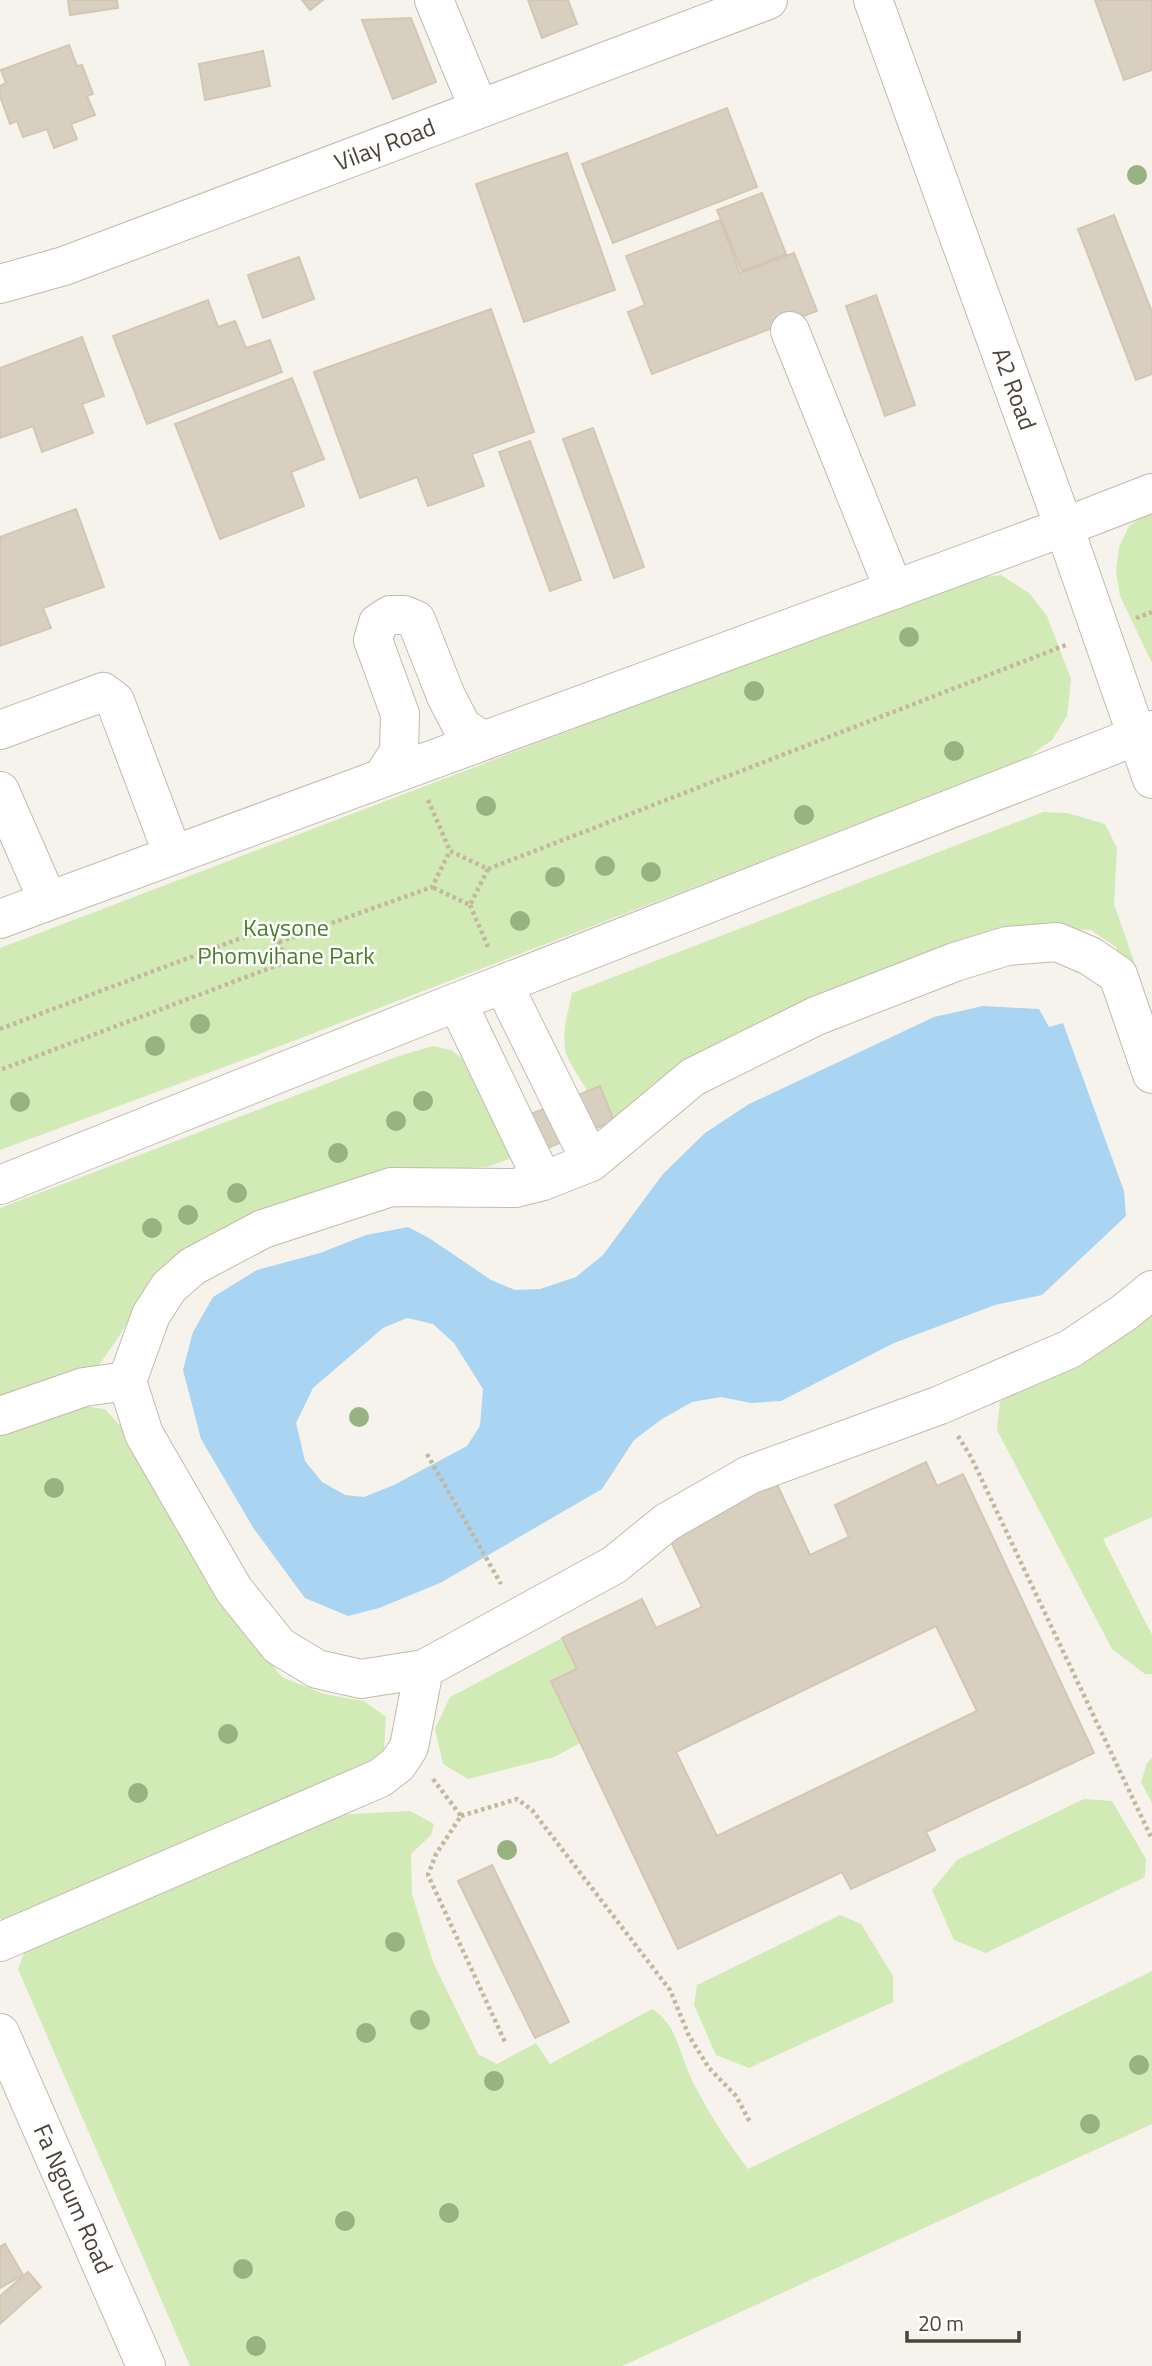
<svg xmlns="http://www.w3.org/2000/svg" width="1152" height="2366" font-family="'Titillium Web',sans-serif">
<rect width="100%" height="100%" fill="#f6f3ec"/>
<path fill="#d2eab5" d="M 1152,510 L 1152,663 L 1120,596 L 1116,571 L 1119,547 L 1129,526 Z
M 1001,575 L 1029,593 L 1047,616 L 1071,679 L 1067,716 L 1052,740 L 1023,761 L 254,1056 L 0,1150 L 0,948 L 968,579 Z
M 1043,812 L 1067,813 L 1105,824 L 1117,848 L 1114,904 L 1152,1013 L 1152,1044 L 1116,947 L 1091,930 L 1036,928 L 614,1121 L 600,1086 L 587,1091 C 581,1079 571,1066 567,1056 C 560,1036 568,1014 572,993 Z
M 433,1046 L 451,1050 L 478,1071 L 512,1158 L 487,1167 L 390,1172 L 150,1285 L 116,1341 L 96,1369 L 0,1402 L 0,1208 L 399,1056 Z
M 1152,1308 L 1152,1517 L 1103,1539 L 1152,1635 L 1152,1674 L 1145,1674 L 1112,1649 L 997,1430 L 1000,1402 Z
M 75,1405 L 105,1409 L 126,1432 L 234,1616 L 282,1677 L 324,1694 L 364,1701 L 386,1717 L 384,1750 L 366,1768 L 2,1922 L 0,1917 L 0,1432 Z
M 562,1638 L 577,1669 L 551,1681 L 580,1743 L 554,1757 L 468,1779 L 443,1764 L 435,1729 L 450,1697 Z
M 1152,1758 L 1152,1803 L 1141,1782 L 1147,1763 Z
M 1084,1799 L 1112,1801 L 1146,1859 L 1145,1877 L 986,1953 L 954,1940 L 932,1890 L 957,1860 Z
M 410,1811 L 434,1824 L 431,1835 L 411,1854 L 412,1894 L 433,1962 L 478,2054 L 497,2064 L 536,2043 L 550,2064 L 652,2009 C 677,2024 679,2053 691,2078 C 707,2111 726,2140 748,2169 L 1152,1971 L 1152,2124 L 622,2366 L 190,2366 L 18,1969 L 26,1948 L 331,1815 Z
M 840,1915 L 861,1924 L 893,1976 L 893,2002 L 749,2068 L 716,2055 L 694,2005 L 697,1985 Z"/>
<path fill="#a9d4f2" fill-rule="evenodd" d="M 983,1006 L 1039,1009 L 1049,1027 L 1063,1023 L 1124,1191 L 1126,1216 L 1042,1295 L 995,1305 L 894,1343 L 781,1401 L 751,1403 L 721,1397 L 692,1402 L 662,1419 L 634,1440 L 602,1489 L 440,1583 L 379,1608 L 348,1616 L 305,1598 L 254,1529 L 201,1439 L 183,1370 L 193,1332 L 213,1297 L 257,1270 L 320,1253 L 366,1235 L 408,1227 L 429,1238 L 491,1280 L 515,1290 L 540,1289 L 576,1277 L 603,1255 L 663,1174 L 705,1133 L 749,1104 L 934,1017 ZM 407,1318 L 433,1324 L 454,1343 L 483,1389 L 480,1426 L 467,1446 L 394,1485 L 364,1497 L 345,1495 L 322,1482 L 305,1461 L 296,1423 L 313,1388 L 383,1328 Z"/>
<path fill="#d8cfc1" stroke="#d3c7b4" stroke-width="2" fill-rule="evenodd" d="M 68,0 L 117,0 L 118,8 L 70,15 Z
M 302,0 L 323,0 L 310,10 Z
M 528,0 L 568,0 L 577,24 L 542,38 Z
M 1095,0 L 1152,0 L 1152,70 L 1124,80 Z
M 411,18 L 436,82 L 393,99 L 362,20 Z
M 69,45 L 77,66 L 82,65 L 93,94 L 87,96 L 95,115 L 71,124 L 77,139 L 54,148 L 47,129 L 23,137 L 17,121 L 10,124 L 0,96 L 0,86 L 6,83 L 1,70 Z
M 263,51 L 270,86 L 205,100 L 199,64 Z
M 727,108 L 757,187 L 613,243 L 582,164 Z
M 567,153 L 615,290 L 524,322 L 476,184 Z
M 762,193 L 786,254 L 742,271 L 717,210 Z
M 1114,215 L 1152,312 L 1152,374 L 1136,380 L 1078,229 Z
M 720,220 L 740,273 L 794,253 L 817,311 L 652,374 L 628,312 L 645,305 L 626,256 Z
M 299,257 L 314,299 L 263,318 L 248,275 Z
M 876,295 L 915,405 L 885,416 L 846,306 Z
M 208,300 L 218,327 L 235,321 L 246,348 L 270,340 L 282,372 L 147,424 L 113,336 Z
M 491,309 L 534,432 L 472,454 L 484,486 L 428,506 L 417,477 L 360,498 L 314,372 Z
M 82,337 L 104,396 L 82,404 L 93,433 L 42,452 L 33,426 L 0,438 L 0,368 Z
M 292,378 L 324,459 L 291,472 L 304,506 L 220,539 L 175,424 Z
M 593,428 L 644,567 L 614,578 L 563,439 Z
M 530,441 L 581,580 L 550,591 L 499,452 Z
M 76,509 L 104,587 L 43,608 L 51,628 L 0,646 L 0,537 Z
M 600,1086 L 614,1121 L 523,1158 L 509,1123 Z
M 926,1462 L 937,1486 L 963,1474 L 1094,1753 L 926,1832 L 935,1850 L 851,1889 L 842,1872 L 678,1949 L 551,1681 L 577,1669 L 562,1638 L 642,1599 L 656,1628 L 702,1607 L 666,1531 L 775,1480 L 810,1555 L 849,1537 L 835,1505 ZM 936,1626 L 977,1711 L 717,1836 L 676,1752 Z
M 492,1865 L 569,2022 L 535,2038 L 458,1881 Z
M 5,2244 L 23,2275 L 0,2288 L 0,2247 Z
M 28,2272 L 41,2287 L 0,2324 L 0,2296 Z"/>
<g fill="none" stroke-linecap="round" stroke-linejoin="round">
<g stroke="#c2bbae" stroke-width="40">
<path id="minor" d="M 434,0 L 479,109
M 873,0 L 1064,527 L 1152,779
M 0,284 L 64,266 L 768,0
M 790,331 L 894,590
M 0,730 L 103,692 L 115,701 L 173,855
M 382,778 L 399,752 L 400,714 L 373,640 L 378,623 L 390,615 L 404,615 L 416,620 L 446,696 L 462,727 L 484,741
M 0,791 L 48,901
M 0,919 L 1064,527 L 1152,493
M 503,984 L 591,1162
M 457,1002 L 543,1181
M 1152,1074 L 1118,975 L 1090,956 L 1057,942 L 1007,946 L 955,962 L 816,1016 L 693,1077 L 591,1162 L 543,1181 L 515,1188 L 391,1187 L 263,1229 L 193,1266 L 169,1287 L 151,1315 L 127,1381 L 144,1434 L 234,1590 L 279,1646 L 317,1669 L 361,1679 L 424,1669 L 614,1565 L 667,1522 L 749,1475 L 940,1405 L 1070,1349 L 1125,1312 L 1152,1290
M 0,1185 L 457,1002 L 1152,730
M 0,1416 L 84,1387 L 127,1381
M 0,1942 L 380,1778 L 398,1764 L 409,1747 L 424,1669
M 0,2033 L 146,2366"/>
</g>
<path stroke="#c4b79f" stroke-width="4.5" stroke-dasharray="3.5 3.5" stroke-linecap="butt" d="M 1136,618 L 1152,612
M 428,800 L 450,851
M 488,869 L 1066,645
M 470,905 L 489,949
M 279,942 L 432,887 L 450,851 L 488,869 L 470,905 L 432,887
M 0,1029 L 273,926 L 286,962 L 0,1070
M 958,1436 L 971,1457 L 1152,1839
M 427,1454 L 501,1584
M 433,1779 L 461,1816 L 436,1854 L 428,1875 L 505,2042
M 461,1816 L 517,1799 L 532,1810 L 670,1990 L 689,2036 L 709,2068 L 736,2096 L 751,2124"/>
<use href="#minor" stroke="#fff" stroke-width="38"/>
</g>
<g fill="#97b381">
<circle cx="1137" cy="175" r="10"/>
<circle cx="909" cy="637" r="10"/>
<circle cx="754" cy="691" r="10"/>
<circle cx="954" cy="751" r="10"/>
<circle cx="486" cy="806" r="10"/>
<circle cx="804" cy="815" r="10"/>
<circle cx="605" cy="866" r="10"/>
<circle cx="651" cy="872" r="10"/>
<circle cx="555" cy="877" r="10"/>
<circle cx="520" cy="921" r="10"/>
<circle cx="200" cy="1024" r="10"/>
<circle cx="155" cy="1046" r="10"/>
<circle cx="423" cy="1101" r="10"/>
<circle cx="20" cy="1102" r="10"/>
<circle cx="396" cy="1121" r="10"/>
<circle cx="338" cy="1153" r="10"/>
<circle cx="237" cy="1193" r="10"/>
<circle cx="188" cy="1215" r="10"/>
<circle cx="152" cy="1228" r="10"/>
<circle cx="359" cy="1417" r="10"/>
<circle cx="54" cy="1488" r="10"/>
<circle cx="228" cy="1734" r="10"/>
<circle cx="138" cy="1793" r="10"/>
<circle cx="507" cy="1850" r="10"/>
<circle cx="395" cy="1942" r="10"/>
<circle cx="420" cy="2020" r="10"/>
<circle cx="366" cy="2033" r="10"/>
<circle cx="1139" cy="2065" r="10"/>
<circle cx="494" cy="2081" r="10"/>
<circle cx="1090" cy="2124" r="10"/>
<circle cx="449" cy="2213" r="10"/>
<circle cx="345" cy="2221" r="10"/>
<circle cx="243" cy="2269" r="10"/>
<circle cx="256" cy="2346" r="10"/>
</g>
<g text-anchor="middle" stroke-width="5" stroke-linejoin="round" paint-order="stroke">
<g font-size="24" fill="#4b4439" stroke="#fff">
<text transform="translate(385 145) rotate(-21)" y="8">Vilay Road</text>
<text transform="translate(1014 389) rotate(70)" y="8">A2 Road</text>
<text transform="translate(73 2199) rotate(66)" y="8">Fa Ngoum Road</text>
</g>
<g font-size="24" fill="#4a7f2a" stroke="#fff">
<text x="286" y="936">Kaysone<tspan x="286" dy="28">Phomvihane Park</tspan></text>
</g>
</g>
<path d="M907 2331v10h112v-10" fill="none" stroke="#4b4439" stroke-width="3.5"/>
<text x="918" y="2331" font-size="21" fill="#4b4439" stroke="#ffffff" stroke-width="5" paint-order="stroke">20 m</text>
</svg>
